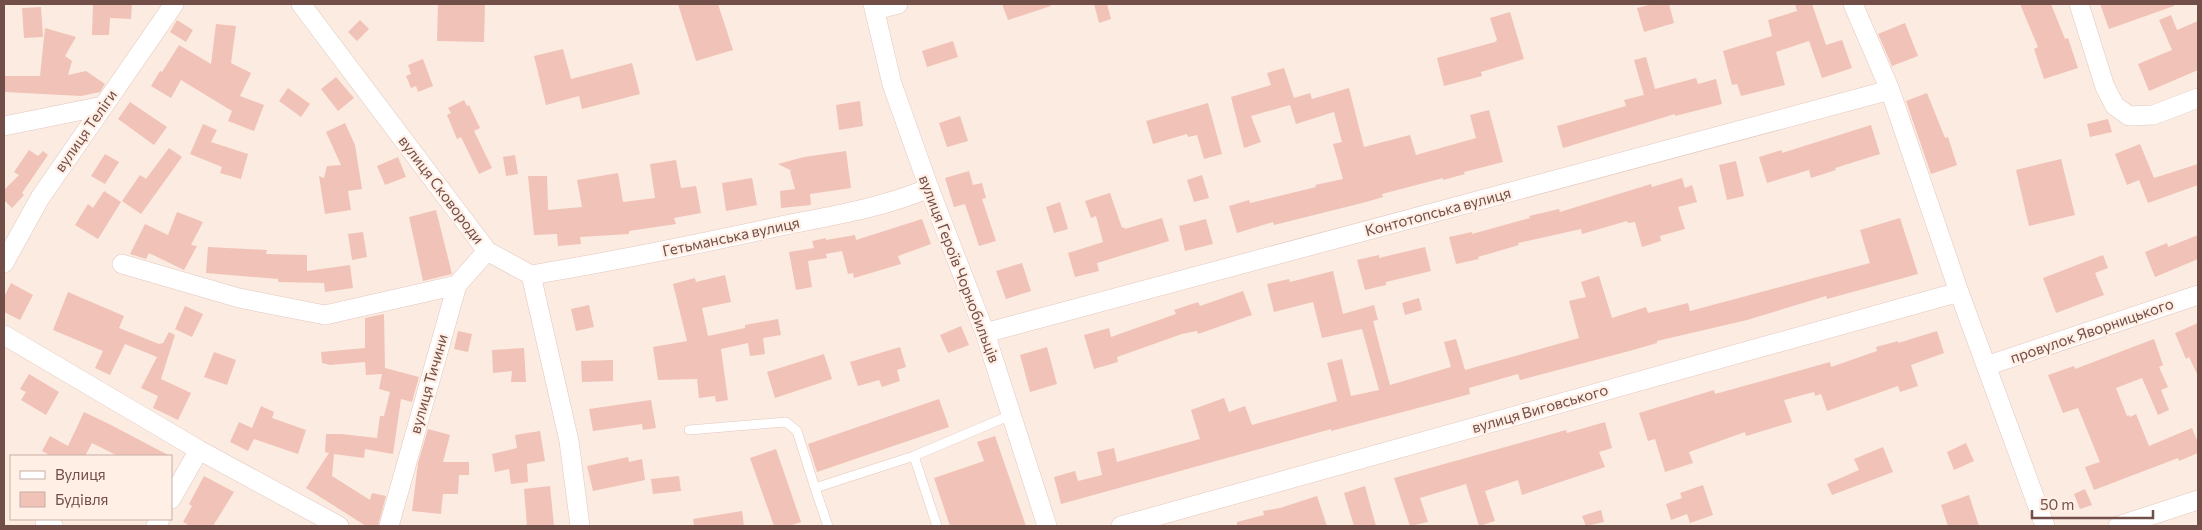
<svg xmlns="http://www.w3.org/2000/svg" width="2202" height="530" font-family="Commissioner,sans-serif">
<rect width="100%" height="100%" fill="#fcebe0"/>
<path fill="#f1c2b7" d="M 93,4 L 132,4 L 131,19 L 110,18 L 109,35 L 92,35 Z
M 438,4 L 485,4 L 484,42 L 437,41 Z
M 678,4 L 718,4 L 733,50 L 696,61 Z
M 1002,4 L 1050,4 L 1051,6 L 1008,20 Z
M 1094,4 L 1107,4 L 1111,19 L 1099,23 Z
M 1653,4 L 1669,4 L 1674,23 L 1644,32 L 1637,8 Z
M 1795,4 L 1812,4 L 1826,45 L 1842,40 L 1852,68 L 1822,78 L 1809,41 L 1776,52 L 1785,85 L 1741,96 L 1737,84 L 1732,85 L 1723,51 L 1772,36 L 1768,20 L 1797,11 Z
M 2020,4 L 2051,4 L 2065,39 L 2068,38 L 2078,68 L 2044,79 L 2034,49 L 2038,47 Z
M 2100,4 L 2174,4 L 2174,6 L 2109,29 Z
M 41,7 L 43,37 L 24,38 L 22,8 Z
M 1510,12 L 1524,59 L 1481,72 L 1482,76 L 1444,86 L 1437,58 L 1495,42 L 1497,40 L 1490,18 Z
M 2171,15 L 2177,30 L 2198,21 L 2198,70 L 2149,91 L 2138,64 L 2172,50 L 2159,20 Z
M 177,20 L 193,30 L 186,42 L 170,32 Z
M 360,20 L 369,29 L 357,41 L 348,32 Z
M 1905,23 L 1918,56 L 1892,66 L 1878,34 Z
M 216,24 L 236,26 L 231,63 L 251,73 L 240,96 L 264,105 L 254,131 L 228,121 L 232,111 L 181,80 L 171,98 L 151,86 L 160,71 L 162,72 L 179,45 L 211,64 Z
M 45,28 L 76,37 L 65,56 L 72,61 L 68,75 L 86,71 L 105,84 L 100,92 L 81,96 L 5,92 L 5,76 L 40,76 Z
M 953,41 L 958,57 L 927,67 L 922,51 Z
M 563,49 L 571,79 L 632,63 L 640,94 L 582,109 L 579,96 L 546,105 L 534,56 Z
M 1646,57 L 1655,89 L 1696,78 L 1698,84 L 1716,79 L 1722,104 L 1675,116 L 1675,114 L 1563,148 L 1557,126 L 1626,106 L 1624,100 L 1644,95 L 1634,60 Z
M 423,59 L 433,86 L 418,92 L 416,86 L 411,88 L 406,76 L 411,74 L 408,65 Z
M 1284,68 L 1294,98 L 1310,93 L 1312,99 L 1349,88 L 1364,147 L 1410,135 L 1416,155 L 1476,138 L 1470,115 L 1489,110 L 1503,162 L 1464,172 L 1465,174 L 1443,180 L 1443,178 L 1382,194 L 1383,197 L 1366,202 L 1274,225 L 1273,222 L 1237,233 L 1229,206 L 1249,200 L 1250,203 L 1316,187 L 1315,185 L 1343,179 L 1333,144 L 1342,142 L 1334,112 L 1296,124 L 1290,105 L 1251,116 L 1261,142 L 1244,148 L 1231,97 L 1271,85 L 1267,73 Z
M 336,77 L 354,98 L 338,111 L 321,89 Z
M 288,88 L 310,104 L 301,117 L 279,101 Z
M 1927,93 L 1945,138 L 1948,137 L 1957,165 L 1931,174 L 1906,101 Z
M 464,100 L 467,106 L 469,105 L 480,128 L 474,131 L 492,168 L 479,174 L 461,137 L 457,139 L 447,115 L 451,113 L 448,108 Z
M 860,101 L 863,126 L 839,130 L 836,105 Z
M 130,102 L 167,127 L 154,145 L 118,119 Z
M 1208,103 L 1222,154 L 1204,159 L 1197,135 L 1188,137 L 1187,134 L 1153,144 L 1146,121 Z
M 960,116 L 968,141 L 947,147 L 939,123 Z
M 2108,119 L 2112,132 L 2090,137 L 2087,124 Z
M 345,123 L 355,145 L 362,189 L 348,191 L 351,210 L 325,214 L 319,176 L 324,178 L 327,166 L 341,165 L 326,132 Z
M 203,124 L 217,130 L 211,142 L 248,154 L 241,179 L 220,173 L 222,167 L 190,154 Z
M 1871,125 L 1880,154 L 1835,168 L 1836,170 L 1811,178 L 1809,170 L 1767,183 L 1759,157 L 1782,150 L 1782,153 Z
M 2140,144 L 2154,178 L 2198,164 L 2198,185 L 2148,203 L 2139,180 L 2127,185 L 2115,154 Z
M 169,148 L 182,157 L 141,214 L 122,201 L 140,175 L 146,179 Z
M 29,150 L 38,156 L 43,151 L 48,155 L 22,193 L 24,195 L 12,208 L 4,200 L 4,190 L 19,175 L 14,172 Z
M 846,151 L 851,188 L 810,194 L 811,205 L 781,208 L 780,191 L 795,189 L 790,171 L 792,171 L 778,164 L 804,157 Z
M 105,154 L 119,162 L 105,184 L 91,176 Z
M 515,155 L 518,174 L 506,176 L 503,157 Z
M 398,157 L 406,177 L 385,185 L 377,166 Z
M 2061,159 L 2075,215 L 2029,226 L 2016,170 Z
M 676,160 L 681,188 L 696,186 L 701,213 L 674,218 L 676,224 L 629,231 L 629,234 L 580,237 L 581,244 L 558,246 L 557,234 L 534,235 L 528,176 L 547,176 L 548,210 L 582,207 L 577,180 L 618,173 L 623,202 L 655,198 L 650,164 Z
M 1736,161 L 1744,196 L 1727,200 L 1719,165 Z
M 969,171 L 973,185 L 982,183 L 986,198 L 982,199 L 996,241 L 979,246 L 965,204 L 954,207 L 945,178 Z
M 1202,175 L 1209,198 L 1194,202 L 1187,180 Z
M 752,178 L 757,205 L 726,211 L 722,183 Z
M 1682,178 L 1685,188 L 1692,185 L 1697,202 L 1678,207 L 1685,229 L 1660,236 L 1661,241 L 1642,247 L 1635,222 L 1628,223 L 1627,221 L 1582,234 L 1581,229 L 1518,243 L 1519,245 L 1478,257 L 1479,259 L 1456,264 L 1449,237 L 1472,232 L 1472,234 L 1530,218 L 1529,216 L 1559,209 L 1560,212 L 1651,184 L 1652,187 Z
M 104,191 L 121,202 L 98,239 L 75,225 L 88,204 L 93,208 Z
M 1110,193 L 1122,228 L 1124,227 L 1125,229 L 1162,218 L 1169,241 L 1097,263 L 1099,271 L 1075,277 L 1068,253 L 1103,242 L 1096,216 L 1091,218 L 1085,201 Z
M 1060,202 L 1068,229 L 1054,233 L 1046,207 Z
M 436,210 L 452,274 L 423,281 L 409,217 Z
M 177,212 L 203,222 L 191,245 L 197,246 L 184,270 L 149,253 L 146,259 L 130,254 L 145,224 L 168,235 Z
M 1900,218 L 1918,274 L 1827,299 L 1826,296 L 1747,320 L 1657,341 L 1657,343 L 1633,350 L 1520,380 L 1518,374 L 1469,388 L 1470,394 L 1448,400 L 1331,431 L 1331,429 L 1061,504 L 1054,477 L 1075,471 L 1078,481 L 1102,475 L 1097,452 L 1114,448 L 1117,462 L 1200,439 L 1191,410 L 1224,398 L 1229,412 L 1245,406 L 1252,425 L 1337,401 L 1327,363 L 1342,359 L 1351,396 L 1379,390 L 1362,329 L 1322,338 L 1313,302 L 1274,312 L 1267,284 L 1289,279 L 1290,282 L 1333,271 L 1343,314 L 1374,305 L 1378,320 L 1373,321 L 1390,385 L 1451,367 L 1444,342 L 1456,339 L 1465,370 L 1579,338 L 1569,301 L 1586,297 L 1581,282 L 1599,276 L 1612,318 L 1646,307 L 1648,313 L 1688,303 L 1690,311 L 1870,263 L 1860,230 Z
M 922,219 L 931,244 L 898,256 L 901,264 L 854,278 L 853,273 L 848,274 L 842,251 L 826,254 L 827,258 L 808,261 L 812,287 L 796,290 L 789,252 L 814,248 L 812,241 L 826,238 L 826,240 L 855,235 L 856,240 Z
M 1206,219 L 1213,244 L 1185,251 L 1179,226 Z
M 363,232 L 367,257 L 352,260 L 348,234 Z
M 2198,235 L 2198,259 L 2155,277 L 2145,252 L 2167,243 L 2168,247 Z
M 208,247 L 267,250 L 266,254 L 307,255 L 307,271 L 350,265 L 353,288 L 325,292 L 324,283 L 278,282 L 278,279 L 206,273 Z
M 1425,247 L 1431,271 L 1386,282 L 1386,285 L 1365,290 L 1357,260 L 1379,255 L 1379,258 Z
M 2103,255 L 2108,268 L 2095,273 L 2104,295 L 2056,313 L 2043,278 Z
M 1022,263 L 1031,291 L 1006,299 L 996,271 Z
M 725,275 L 731,302 L 702,308 L 708,336 L 745,328 L 745,325 L 778,319 L 781,335 L 763,338 L 765,354 L 750,356 L 748,343 L 721,349 L 728,400 L 716,402 L 715,396 L 699,398 L 697,379 L 658,380 L 653,347 L 687,341 L 673,284 L 695,278 L 696,282 Z
M 11,283 L 33,295 L 20,320 L 4,312 L 4,297 Z
M 1243,291 L 1252,315 L 1198,334 L 1197,331 L 1182,334 L 1117,357 L 1118,362 L 1094,369 L 1084,335 L 1109,328 L 1111,337 L 1176,314 L 1174,310 L 1198,302 L 1200,306 Z
M 68,292 L 124,316 L 119,328 L 159,344 L 163,343 L 169,332 L 175,335 L 161,379 L 191,393 L 178,420 L 153,408 L 158,396 L 141,388 L 157,357 L 125,344 L 110,375 L 95,368 L 103,351 L 53,330 Z
M 1419,298 L 1422,310 L 1405,315 L 1402,303 Z
M 589,305 L 594,327 L 576,331 L 571,309 Z
M 185,306 L 203,314 L 192,337 L 175,329 Z
M 384,314 L 385,368 L 419,377 L 412,402 L 401,399 L 393,454 L 365,449 L 364,458 L 334,454 L 332,476 L 370,500 L 372,493 L 386,496 L 378,526 L 366,526 L 306,488 L 329,453 L 325,452 L 326,434 L 341,434 L 377,438 L 380,416 L 384,416 L 390,392 L 379,389 L 382,374 L 366,375 L 365,362 L 330,365 L 322,363 L 321,352 L 365,348 L 365,318 Z
M 2198,323 L 2198,376 L 2189,357 L 2186,359 L 2175,333 Z
M 961,326 L 969,345 L 948,353 L 940,335 Z
M 458,331 L 472,334 L 468,352 L 454,349 Z
M 1937,331 L 1944,353 L 1911,365 L 1918,386 L 1900,392 L 1898,386 L 1827,411 L 1821,394 L 1815,396 L 1814,392 L 1784,400 L 1792,422 L 1746,436 L 1745,432 L 1689,452 L 1693,463 L 1665,472 L 1655,439 L 1648,441 L 1639,413 L 1714,390 L 1715,394 L 1830,362 L 1831,367 L 1877,351 L 1876,347 L 1898,341 L 1898,343 Z
M 2154,339 L 2163,365 L 2159,367 L 2168,387 L 2161,390 L 2169,410 L 2158,415 L 2142,378 L 2116,388 L 2127,416 L 2129,415 L 2130,417 L 2136,414 L 2149,446 L 2192,428 L 2198,443 L 2198,453 L 2179,461 L 2178,458 L 2094,490 L 2085,467 L 2100,462 L 2085,425 L 2078,408 L 2063,413 L 2048,375 L 2074,366 L 2075,369 Z
M 900,347 L 906,367 L 897,370 L 900,381 L 882,387 L 879,380 L 858,386 L 850,362 Z
M 1047,347 L 1057,384 L 1030,392 L 1020,355 Z
M 524,348 L 526,382 L 511,382 L 512,371 L 493,373 L 492,350 Z
M 214,352 L 236,360 L 227,385 L 204,377 Z
M 824,354 L 832,379 L 775,398 L 767,372 Z
M 613,360 L 613,381 L 582,382 L 581,361 Z
M 29,374 L 59,392 L 46,415 L 21,400 L 26,392 L 20,389 Z
M 939,399 L 949,427 L 817,472 L 808,444 Z
M 651,400 L 656,428 L 643,430 L 642,424 L 593,431 L 589,409 Z
M 261,406 L 274,412 L 272,418 L 306,430 L 298,454 L 254,439 L 248,451 L 230,442 L 239,422 L 252,428 Z
M 84,412 L 111,425 L 170,456 L 118,456 L 92,443 L 85,456 L 51,456 L 42,451 L 50,436 L 68,446 Z
M 1605,422 L 1612,448 L 1599,452 L 1605,467 L 1522,495 L 1518,480 L 1485,491 L 1495,521 L 1479,526 L 1466,484 L 1420,498 L 1428,522 L 1410,526 L 1394,478 L 1566,430 L 1567,433 Z
M 428,429 L 450,435 L 443,462 L 469,462 L 469,475 L 459,475 L 458,494 L 443,494 L 441,514 L 412,511 L 418,463 Z
M 540,431 L 545,461 L 527,464 L 528,482 L 511,484 L 509,469 L 495,472 L 492,454 L 517,448 L 515,435 Z
M 995,436 L 1026,526 L 950,526 L 934,478 L 984,461 L 977,442 Z
M 1966,443 L 1974,461 L 1954,470 L 1947,452 Z
M 1883,447 L 1893,472 L 1832,495 L 1827,484 L 1859,470 L 1854,459 Z
M 776,449 L 801,522 L 789,526 L 774,526 L 750,458 Z
M 628,457 L 629,462 L 642,459 L 645,480 L 593,491 L 587,466 Z
M 204,476 L 234,492 L 213,526 L 190,526 L 183,522 L 192,506 L 189,504 Z
M 679,476 L 681,491 L 653,494 L 651,479 Z
M 1703,485 L 1713,515 L 1690,523 L 1687,514 L 1671,520 L 1666,504 L 1682,498 L 1680,493 Z
M 550,486 L 554,526 L 527,526 L 524,489 Z
M 1365,486 L 1376,526 L 1354,526 L 1344,493 Z
M 2085,489 L 2092,505 L 2080,509 L 2074,494 Z
M 1969,495 L 1979,526 L 1948,526 L 1941,505 Z
M 1317,496 L 1327,526 L 1237,526 L 1237,522 L 1264,515 L 1263,511 L 1280,508 Z
M 1601,510 L 1604,522 L 1586,526 L 1582,516 Z
M 742,511 L 744,526 L 694,526 L 693,519 Z"/>
<g fill="none" stroke-linecap="round" stroke-linejoin="round">
<g stroke="#e2c7bf" stroke-width="10">
<path id="lane" d="M 689,430 L 786,422 L 797,431 L 815,488
M 914,456 L 937,526
M 828,526 L 815,488 L 914,456 L 1011,415"/>
</g>
<g stroke="#e2c7bf" stroke-width="20">
<path id="street" d="M 301,4 L 487,251 L 531,275 L 569,441 L 580,526
M 873,4 L 892,84 L 929,188 L 985,333 L 1047,526
M 1853,4 L 1890,90 L 1959,292 L 2045,526
M 2079,4 L 2105,87 L 2115,106 L 2129,116 L 2153,115 L 2198,98
M 875,10 L 898,4
M 4,126 L 103,106
M 4,263 L 40,198 L 174,4
M 122,264 L 239,298 L 325,315 L 457,285
M 531,275 C 615,261 698,244 781,226 C 831,216 882,208 929,188
M 985,333 L 1890,90
M 4,335 L 199,450 L 339,526
M 1986,366 L 2198,295
M 171,499 L 199,450
M 45,522 L 53,526
M 156,526 L 160,519
M 389,526 L 457,285 L 487,251
M 1121,526 L 1959,292
M 2118,526 L 2198,500"/>
</g>
<use href="#lane" stroke="#fff" stroke-width="9"/>
<use href="#street" stroke="#fff" stroke-width="19"/>
</g>
<g text-anchor="middle" stroke-width="4.5" stroke-linejoin="round" paint-order="stroke">
<g font-size="15" fill="#724e48" stroke="#ffefe5">
<text transform="translate(86 131) rotate(-55)" y="5">вулиця Теліги</text>
<text transform="translate(441 190) rotate(53)" y="5">вулиця Сковороди</text>
<text transform="translate(1438 212) rotate(-15)" y="5">Контотопська вулиця</text>
<text transform="translate(731 237) rotate(-12)" y="5">Гетьманська вулиця</text>
<text transform="translate(959 269) rotate(69)" y="5">вулиця Героїв Чорнобильців</text>
<text transform="translate(2092 331) rotate(-19)" y="5">провулок Яворницького</text>
<text transform="translate(429 384) rotate(-74)" y="5">вулиця Тичини</text>
<text transform="translate(1540 409) rotate(-16)" y="5">вулиця Виговського</text>
</g>
</g>
<rect width="2202" height="530" fill="none" stroke="#724e48" stroke-width="10"/>
<rect x="10" y="455" width="162" height="65" fill="#ffefe5" stroke="#c7afa6"/>
<rect x="20" y="471" width="25" height="8" fill="#ffffff" stroke="#c7afa6"/>
<text x="55" y="480" font-size="15" fill="#724e48">Вулиця</text>
<rect x="20" y="492" width="25" height="15" fill="#f1c2b7" stroke="#c7afa6"/>
<text x="55" y="505" font-size="15" fill="#724e48">Будівля</text>
<path d="M2032 510v8h121v-8" fill="none" stroke="#724e48" stroke-width="2.5"/>
<text x="2040" y="510" font-size="15" fill="#724e48" stroke="#ffefe5" stroke-width="4" paint-order="stroke">50 m</text>
</svg>
